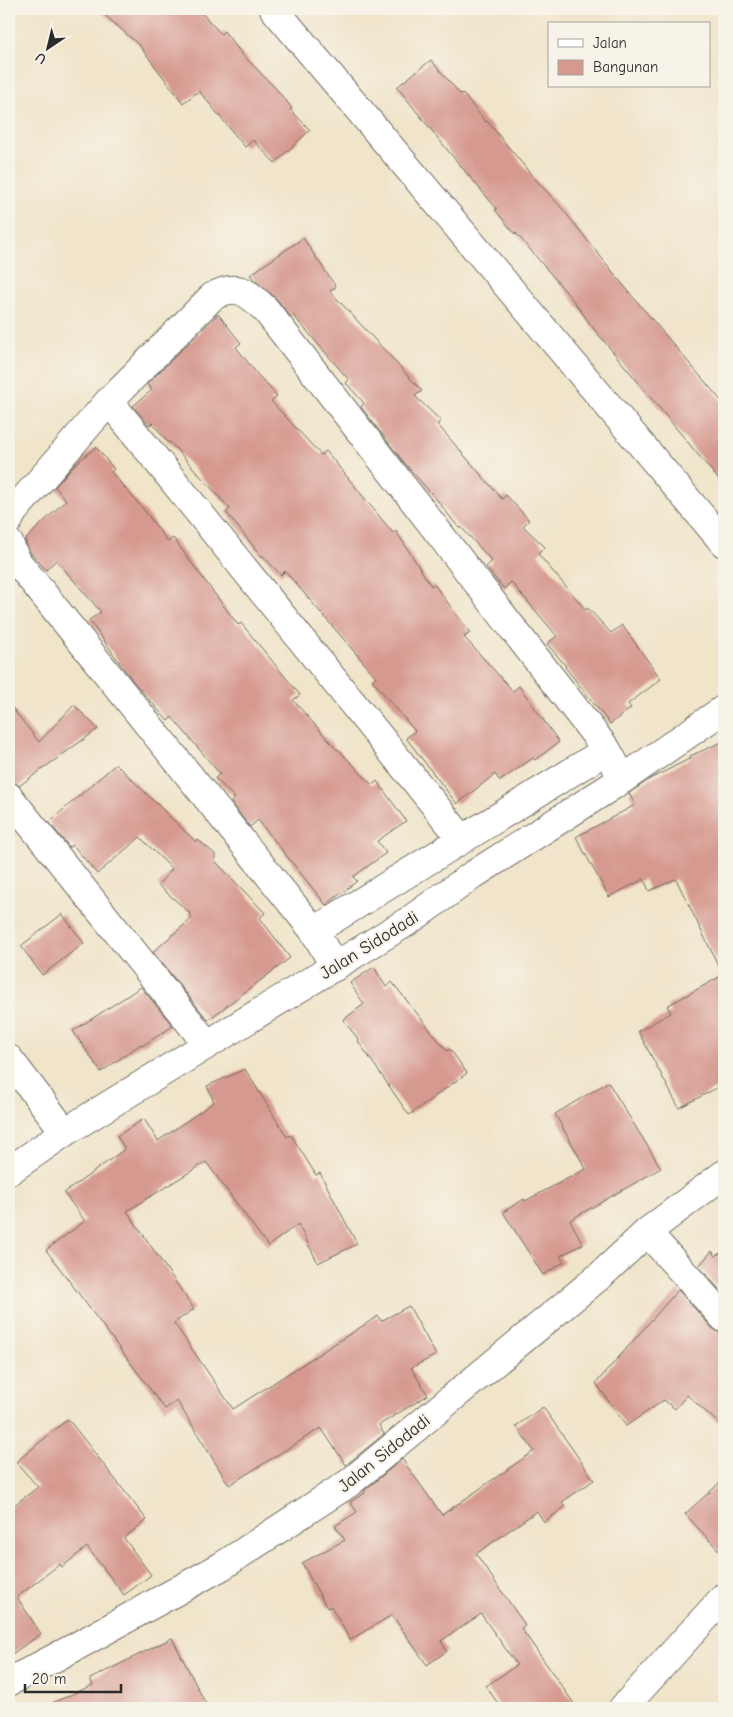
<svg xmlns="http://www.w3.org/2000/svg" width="733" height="1717" font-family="'Comic Neue',sans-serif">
<rect width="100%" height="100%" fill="#f7f3e8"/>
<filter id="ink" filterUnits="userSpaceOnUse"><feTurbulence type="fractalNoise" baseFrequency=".02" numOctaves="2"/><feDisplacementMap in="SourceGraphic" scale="10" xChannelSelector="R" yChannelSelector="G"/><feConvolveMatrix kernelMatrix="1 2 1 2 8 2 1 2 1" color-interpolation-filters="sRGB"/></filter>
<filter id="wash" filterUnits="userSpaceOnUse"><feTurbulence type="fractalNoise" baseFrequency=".0096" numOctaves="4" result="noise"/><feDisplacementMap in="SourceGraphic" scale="20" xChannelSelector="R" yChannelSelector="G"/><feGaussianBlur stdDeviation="1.12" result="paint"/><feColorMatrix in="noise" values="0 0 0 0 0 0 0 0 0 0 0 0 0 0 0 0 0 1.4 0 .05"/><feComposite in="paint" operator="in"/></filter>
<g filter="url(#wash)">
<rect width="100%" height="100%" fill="#f0e4c9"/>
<g id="blocks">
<path fill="#d6998f" d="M 98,9 L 198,9 L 221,34 L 224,31 L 241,53 L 277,90 L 292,108 L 290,109 L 310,130 L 275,163 L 253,140 L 245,147 L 199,91 L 183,103 L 139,45 Z
M 431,60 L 460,94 L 462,93 L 486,122 L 487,121 L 534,178 L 560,206 L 633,297 L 724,404 L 724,486 L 594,329 L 572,299 L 516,233 L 515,234 L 495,210 L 497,209 L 449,152 L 397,87 Z
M 303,238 L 336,287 L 330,291 L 422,391 L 415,396 L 441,421 L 437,424 L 502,499 L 506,495 L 529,520 L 523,526 L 545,547 L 538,554 L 586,610 L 588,608 L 611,633 L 622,625 L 661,679 L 628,704 L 631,708 L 610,724 L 565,667 L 566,666 L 547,644 L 557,636 L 511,582 L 504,589 L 486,567 L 492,561 L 461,527 L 459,528 L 437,500 L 406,465 L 361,407 L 364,403 L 346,383 L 349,380 L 293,315 L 291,317 L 277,299 L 254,280 L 250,275 Z
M 218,314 L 241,343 L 236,347 L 257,374 L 277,396 L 271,401 L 321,455 L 326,451 L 393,533 L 396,531 L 431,586 L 434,584 L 470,633 L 464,637 L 513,691 L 519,686 L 559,742 L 535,760 L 533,758 L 500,781 L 495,774 L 457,804 L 406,738 L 415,731 L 372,680 L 376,677 L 285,571 L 281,575 L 262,555 L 261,556 L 226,512 L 230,509 L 170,442 L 169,443 L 152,423 L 149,425 L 133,406 L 152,390 L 147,384 Z
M 96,447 L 114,469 L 111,472 L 144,510 L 168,542 L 173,538 L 238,625 L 241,623 L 300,695 L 293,700 L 337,750 L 338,749 L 372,785 L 377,781 L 406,821 L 377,841 L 386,853 L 353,877 L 357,881 L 326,905 L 258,820 L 250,827 L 231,802 L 235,798 L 215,778 L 220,774 L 172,717 L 168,721 L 132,680 L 89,620 L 101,612 L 56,560 L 46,570 L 30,552 L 25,540 L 66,500 L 55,487 L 73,466 Z
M 9,704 L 39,742 L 74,705 L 98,729 L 19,786 L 14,782 L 9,782 Z
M 724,741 L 724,1084 L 679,1108 L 638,1031 L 671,1013 L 667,1006 L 723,975 L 676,879 L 649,891 L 644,879 L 609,897 L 576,837 L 635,805 L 629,793 L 650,779 L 691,758 L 690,756 Z
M 116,764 L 196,842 L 198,840 L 215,854 L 215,861 L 265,913 L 260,918 L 290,958 L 208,1020 L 153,952 L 192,918 L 189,914 L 190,913 L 158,885 L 172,869 L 140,837 L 97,874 L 73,845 L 69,847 L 49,822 Z
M 62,914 L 84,943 L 42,975 L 21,946 Z
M 374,967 L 386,987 L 392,982 L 447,1051 L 450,1049 L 467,1073 L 409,1115 L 358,1041 L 359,1040 L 343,1020 L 364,1004 L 350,983 Z
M 141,987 L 173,1026 L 142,1046 L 141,1044 L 101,1072 L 73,1031 Z
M 245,1069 L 287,1137 L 291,1135 L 316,1175 L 320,1173 L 357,1244 L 318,1263 L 298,1224 L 268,1246 L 206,1162 L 127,1211 L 194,1309 L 174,1323 L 233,1409 L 378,1316 L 381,1321 L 409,1306 L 436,1355 L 411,1368 L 428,1395 L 379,1425 L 384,1434 L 346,1465 L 321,1428 L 229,1485 L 177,1401 L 165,1409 L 46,1250 L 85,1221 L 64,1193 L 125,1149 L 117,1136 L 144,1119 L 158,1141 L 214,1102 L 207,1086 Z
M 608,1082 L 661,1168 L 570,1220 L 583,1244 L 560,1256 L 564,1262 L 543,1275 L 503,1212 L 524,1199 L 525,1201 L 586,1169 L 555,1114 Z
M 712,1251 L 715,1256 L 724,1251 L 724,1295 L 699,1266 Z
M 678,1290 L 712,1328 L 719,1333 L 724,1333 L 724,1428 L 687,1395 L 675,1409 L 664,1400 L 626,1426 L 596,1383 Z
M 543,1407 L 594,1480 L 562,1502 L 565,1507 L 544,1522 L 537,1511 L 476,1554 L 525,1625 L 521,1628 L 577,1708 L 501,1708 L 486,1686 L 517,1665 L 481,1614 L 441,1641 L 447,1651 L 427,1665 L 392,1615 L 350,1640 L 331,1606 L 327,1608 L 302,1563 L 345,1540 L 335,1526 L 357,1512 L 350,1502 L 365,1493 L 364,1491 L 402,1459 L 442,1515 L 534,1451 L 516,1426 Z
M 68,1419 L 147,1520 L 124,1538 L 151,1575 L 124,1595 L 87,1547 L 62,1567 L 60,1564 L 17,1597 L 41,1634 L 9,1656 L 9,1509 L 38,1487 L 16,1462 Z
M 724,1479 L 724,1556 L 685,1514 Z
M 172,1638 L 208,1708 L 41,1708 L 93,1685 L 90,1679 Z"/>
</g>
</g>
<g filter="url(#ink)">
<use href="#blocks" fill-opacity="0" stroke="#706c62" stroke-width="1"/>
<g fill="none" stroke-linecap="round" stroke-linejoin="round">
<g stroke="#706c62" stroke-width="30">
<path id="minor" d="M 274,9 L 724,543
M 109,401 L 462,839
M 9,520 L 13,512 L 109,401 L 212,297 C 238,282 247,292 266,310 L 607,750 L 623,779
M 9,543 L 16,560 L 314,931 L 335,967
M 9,797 L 207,1044
M 314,931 L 607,750
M 9,1059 L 65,1132
M 647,1232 L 724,1318
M 623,1708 L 724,1597"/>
</g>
<g stroke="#706c62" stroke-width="30">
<path id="tertiary" d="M 9,1171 L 65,1132 L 410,920 L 473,875 L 623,779 L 724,709
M 9,1682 L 77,1646 L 222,1566 L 349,1483 L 601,1275 L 647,1232 L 724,1174"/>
</g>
<use href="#minor" stroke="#fff" stroke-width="28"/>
<use href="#tertiary" stroke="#fff" stroke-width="28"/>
</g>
</g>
<g text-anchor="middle" stroke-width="4.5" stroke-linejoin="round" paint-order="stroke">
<g font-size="18" fill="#2b2b2b" stroke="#f7f3e8">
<text transform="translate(369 945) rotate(-32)" y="6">Jalan Sidodadi</text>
<text transform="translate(384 1453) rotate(-39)" y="6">Jalan Sidodadi</text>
</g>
</g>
<rect width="733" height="1717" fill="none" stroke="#f7f3e8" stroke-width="30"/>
<rect x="548" y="22" width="162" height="65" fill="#f7f3e8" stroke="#a5a39c"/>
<rect x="558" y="39" width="25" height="8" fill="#ffffff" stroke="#a5a39c"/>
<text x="593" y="48" font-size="15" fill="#2b2b2b">Jalan</text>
<rect x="558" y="60" width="25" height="15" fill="#d6998f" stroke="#a5a39c"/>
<text x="593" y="72" font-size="15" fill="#2b2b2b">Bangunan</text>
<g transform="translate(48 48) rotate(215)" stroke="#f7f3e8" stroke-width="4" paint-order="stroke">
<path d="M0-4L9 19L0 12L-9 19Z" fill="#2b2b2b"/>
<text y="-8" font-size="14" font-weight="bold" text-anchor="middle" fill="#2b2b2b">U</text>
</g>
<path d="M25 1684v8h96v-8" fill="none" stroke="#2b2b2b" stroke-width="2.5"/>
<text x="32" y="1684" font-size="15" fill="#2b2b2b" stroke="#f7f3e8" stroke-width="4" paint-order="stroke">20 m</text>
</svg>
